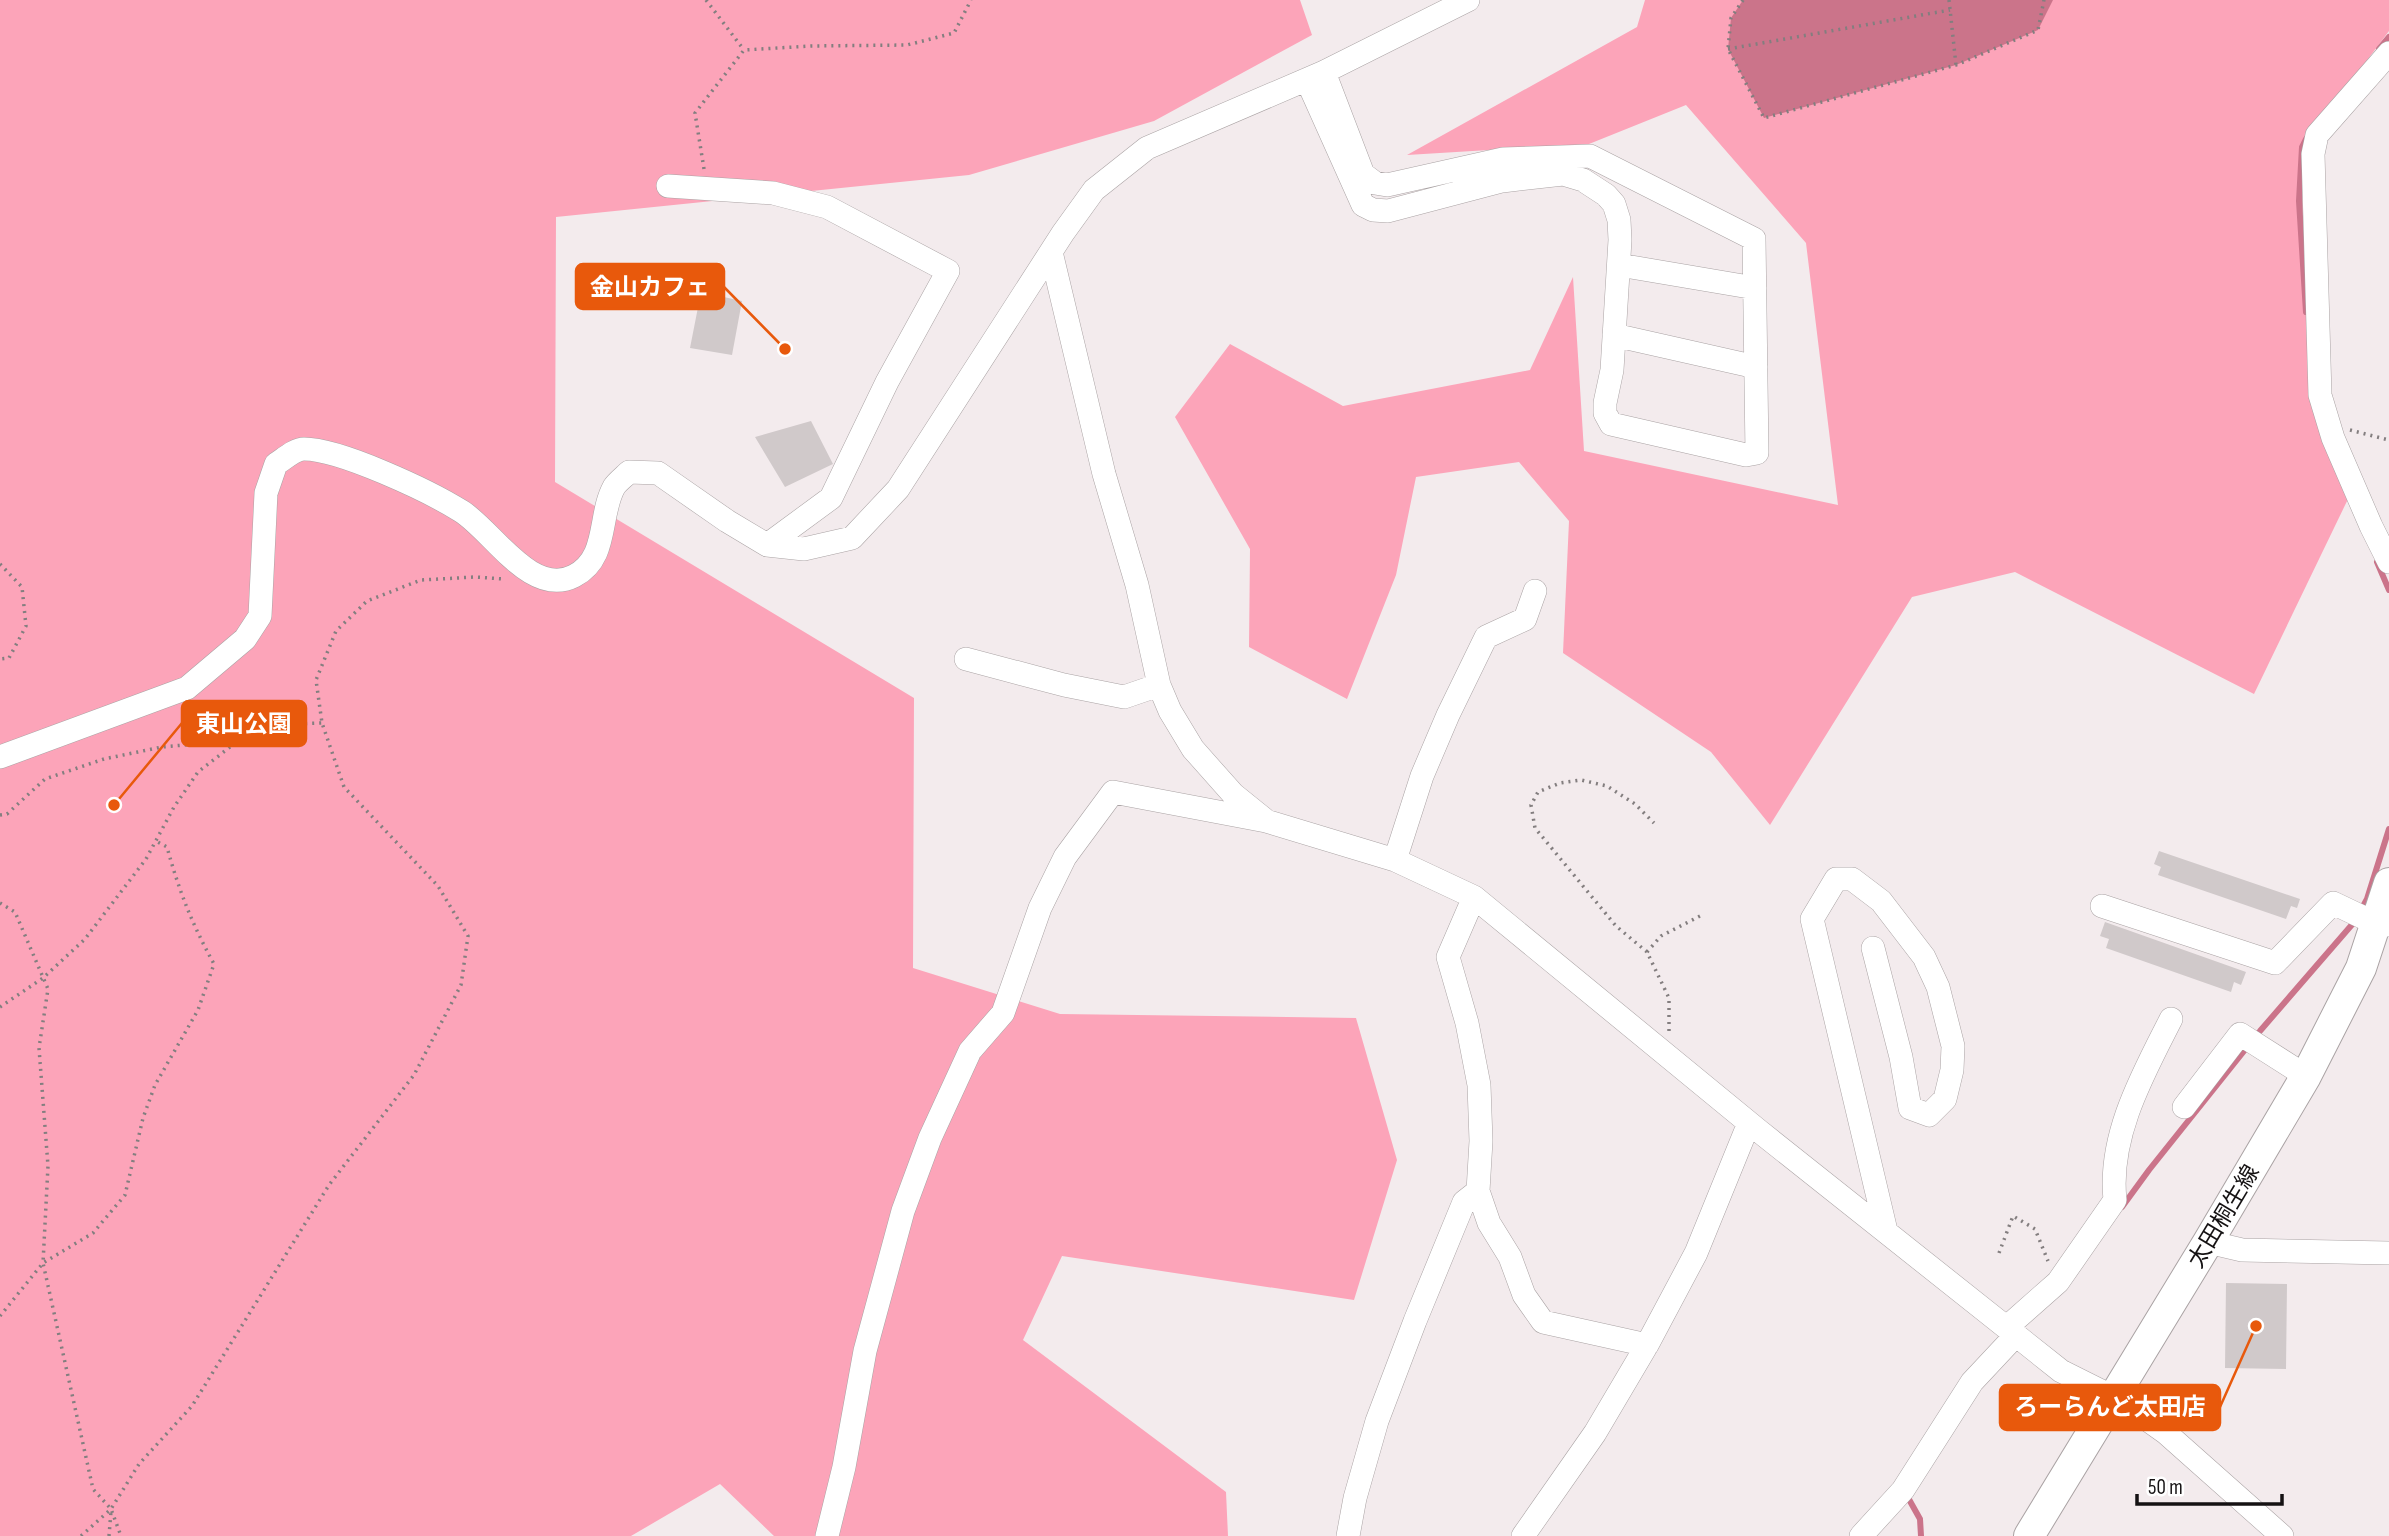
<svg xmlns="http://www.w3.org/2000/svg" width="2389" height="1536" font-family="'Sofia Sans Condensed','Noto Sans JP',sans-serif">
<rect width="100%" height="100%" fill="#f3ebed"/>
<path fill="#fca4b9" d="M 0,0 L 1300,0 L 1312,35 L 1154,121 L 969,175 L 556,217 L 555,482 L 914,698 L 913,968 L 1060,1014 L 1356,1018 L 1397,1160 L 1354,1300 L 1062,1256 L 1023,1340 L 1226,1492 L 1228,1536 L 774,1536 L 720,1484 L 631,1536 L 0,1536 Z
M 1645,0 L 2389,0 L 2389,31 L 2302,147 L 2312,397 L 2348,499 L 2254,694 L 2015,572 L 1912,597 L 1770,825 L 1711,752 L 1563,653 L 1569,521 L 1519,462 L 1416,477 L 1396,575 L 1347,699 L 1249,647 L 1250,549 L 1175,417 L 1230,344 L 1343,406 L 1530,370 L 1573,277 L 1584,451 L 1838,505 L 1806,243 L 1686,105 L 1589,144 L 1407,155 L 1637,27 Z"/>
<path fill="#cb748a" d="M 1743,0 L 2053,0 L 2038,30 L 1956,65 L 1764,118 L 1728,49 L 1731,18 Z"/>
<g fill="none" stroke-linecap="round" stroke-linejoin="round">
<path stroke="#cb748a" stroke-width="6" d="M 2379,49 L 2389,37
M 2306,139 L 2302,147 L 2299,201 L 2306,312
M 2377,562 L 2389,590
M 2361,910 L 2367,899 L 2389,829
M 2122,1207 L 2149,1170 L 2260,1031 L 2356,920
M 1906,1494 L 1920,1519 L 1921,1536"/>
</g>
<path fill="#d0c9ca" d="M 701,292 L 742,301 L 732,355 L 690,348 Z
M 811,421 L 833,464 L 785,487 L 755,437 Z
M 2159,851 L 2300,899 L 2297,908 L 2291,906 L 2286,919 L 2158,875 L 2161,867 L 2154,864 Z
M 2105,922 L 2246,972 L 2241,985 L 2234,982 L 2231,992 L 2106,948 L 2109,939 L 2100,936 Z
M 2226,1283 L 2287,1284 L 2286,1369 L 2225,1368 Z"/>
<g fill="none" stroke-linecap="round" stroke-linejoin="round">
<g stroke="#aaa3a4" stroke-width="24">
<path id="minor" d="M 2389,53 L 2317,135 L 2313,154 L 2320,395 L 2333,438 L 2371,526 L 2389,562
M 1307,80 L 1363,205 L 1373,210 L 1388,211 L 1502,181 L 1563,174 L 1583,180 L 1606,195 L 1614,204 L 1619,220 L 1620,240 L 1612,370 L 1605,403 L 1605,413 L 1611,424 L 1746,455 L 1757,453 L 1754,239 L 1590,156 L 1503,159 L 1387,185 L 1375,183 L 1363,174 L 1324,72
M 668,186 L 773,193 L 827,207 L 948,271 L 887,382 L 831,498 L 767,545
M 1051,252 L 1104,474 L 1137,585 L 1159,685 L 1170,711 L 1193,749 L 1233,794 L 1264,819
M 1619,265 L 1755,288
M 1614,335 L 1756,367
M 966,659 L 1064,685 L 1124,697 L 1159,685
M 0,757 L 187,688 L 245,639 L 260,616 L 266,493 L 276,464 C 284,459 295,449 304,449 C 340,449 429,491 461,511 C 492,530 531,598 574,576 C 609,558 598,516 614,487 C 617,482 624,477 629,472 L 658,473 L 727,521 L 767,545 L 804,549 L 852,538 L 898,489 L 1063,233 L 1094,190 L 1147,148 L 1324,72 L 1468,0
M 1395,860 L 1422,776 L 1448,715 L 1486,637 L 1525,619 L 1535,591
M 2102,906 L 2275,963 L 2333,903 L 2377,924 L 2389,925
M 1873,948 L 1901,1057 L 1910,1108 L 1929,1115 L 1945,1099 L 1952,1070 L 1953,1046 L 1938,987 L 1924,957 L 1881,901 L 1852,879 L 1836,879 L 1812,919 L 1886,1231
M 2184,1107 L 2240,1034 L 2306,1076
M 1478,1191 L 1489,1223 L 1510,1257 L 1524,1295 L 1543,1322 L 1647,1345
M 2208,1242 L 2242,1250 L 2389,1253
M 2007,1327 L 2058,1282 L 2115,1200 C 2108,1136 2143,1074 2171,1019
M 827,1536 L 844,1467 L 865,1351 L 903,1211 L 930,1138 L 970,1051 L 1003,1013 L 1040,908 L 1065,857 L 1113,792 L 1266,821 L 1395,860 L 1474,897 L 1759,1131 L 2061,1371 L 2121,1401 L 2166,1433 L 2282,1536
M 1348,1536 L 1355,1498 L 1377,1421 L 1415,1321 L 1464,1202 L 1478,1191 L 1481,1141 L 1479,1085 L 1467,1023 L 1448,957 L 1474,897
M 1523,1536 L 1595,1433 L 1647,1345 L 1696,1253 L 1749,1123
M 1861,1536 L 1903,1490 L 1972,1382 L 2016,1335"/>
</g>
<g stroke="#aaa3a4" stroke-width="32">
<path id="major" d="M 2029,1536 L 2208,1242 L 2306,1076 L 2361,968 L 2389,883"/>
</g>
<path stroke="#837e7f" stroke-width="3.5" stroke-dasharray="2 5" stroke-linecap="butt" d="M 706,0 L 744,50
M 1743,0 L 1731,18 L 1728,49 L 1764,118 L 1956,65 L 2038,30 L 2044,0
M 1949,0 L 1956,65
M 1728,49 L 1950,10
M 704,169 L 695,113 L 744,50 L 811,46 L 907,45 L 954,33 L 971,0
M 2350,430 L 2389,440
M 0,564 L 22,587 L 26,626 L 9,658 L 0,659
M 0,815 L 7,814 L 45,779 L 104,759 L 162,747 L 239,740 L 258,725 L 322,723
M 0,903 L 15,912 L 48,989 L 39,1048 L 48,1166 L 43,1263 L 93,1489 L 111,1509 L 121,1536
M 1647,952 L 1616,926 L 1535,828 L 1531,805 L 1538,792 L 1560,783 L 1581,780 L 1607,786 L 1635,804 L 1654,823
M 0,1007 L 43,978 L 85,939 L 146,859 L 174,807 L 198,772 L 239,740
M 1669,1031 L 1669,998 L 1647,952 L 1661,936 L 1702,915
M 1999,1253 L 2013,1216 L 2035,1229 L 2048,1261
M 0,1316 L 43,1263 L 93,1233 L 125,1195 L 143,1118 L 155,1085 L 198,1010 L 214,964 C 192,924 179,891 167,847 L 156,841
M 81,1536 L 111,1509 L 139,1464 L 192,1406 L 329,1185 L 414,1075 L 461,985 L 468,936 L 438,886 L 344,787 L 322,723 L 316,680 L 336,631 L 367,601 L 421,580 L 475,577 L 503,579
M 109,1536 L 111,1511"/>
<use href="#minor" stroke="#fff" stroke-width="23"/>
<use href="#major" stroke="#fff" stroke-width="30"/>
</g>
<g text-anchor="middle" stroke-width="5" stroke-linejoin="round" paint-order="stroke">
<g font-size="23" fill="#151213" stroke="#fff">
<text transform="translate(2223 1216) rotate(-59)" y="8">太田桐生線</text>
</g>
</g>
<path fill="none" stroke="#e8590c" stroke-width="2.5" d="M785 349L724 287M114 805L182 723M2256 1326L2220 1407"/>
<g fill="#e8590c" stroke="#fff" stroke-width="2.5">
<circle cx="785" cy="349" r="7"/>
<circle cx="114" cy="805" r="7"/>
<circle cx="2256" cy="1326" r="7"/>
</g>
<g fill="#e8590c" stroke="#e8590c" stroke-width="2.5">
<rect x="576" y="264" width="148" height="45" rx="7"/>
<rect x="182" y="701" width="124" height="45" rx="7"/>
<rect x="2000" y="1385" width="220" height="45" rx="7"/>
</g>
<g font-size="24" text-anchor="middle" font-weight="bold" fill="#fff">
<text x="650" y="295">金山カフェ</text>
<text x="244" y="732">東山公園</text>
<text x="2110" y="1415">ろーらんど太田店</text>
</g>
<path d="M2137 1494v10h145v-10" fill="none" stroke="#151213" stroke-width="3.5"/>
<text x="2148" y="1494" font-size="21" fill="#151213" stroke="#ffffff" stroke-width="5" paint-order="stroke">50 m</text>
</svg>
